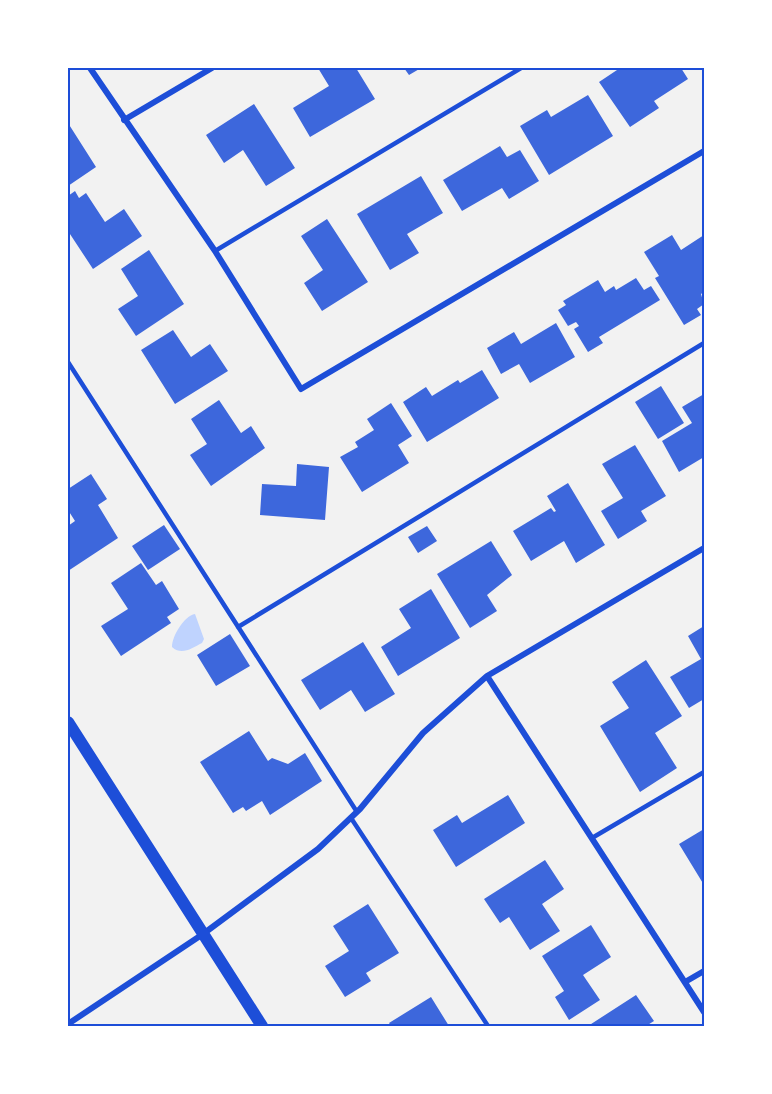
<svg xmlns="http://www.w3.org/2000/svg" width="772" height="1094" font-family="Karla,sans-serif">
<rect width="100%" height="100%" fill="#f2f2f2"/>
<path fill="#bfd3fe" d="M 195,614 L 204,639 L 202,643 C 192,648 182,656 172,647 C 172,636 184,616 195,614 Z"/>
<path fill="#3d67dc" d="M 318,68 L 356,68 L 375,99 L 310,137 L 293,108 L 329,86 Z
M 404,68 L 421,68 L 409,75 Z
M 620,68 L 681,68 L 688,79 L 654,101 L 659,108 L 630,127 L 599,82 Z
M 588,95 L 613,136 L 549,175 L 520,126 L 547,110 L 551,117 Z
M 254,104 L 295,168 L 266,186 L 243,150 L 224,163 L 206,135 Z
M 68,123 L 96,167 L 68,186 Z
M 500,146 L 507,157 L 520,150 L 539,181 L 509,199 L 502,188 L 462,211 L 443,180 Z
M 421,176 L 443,213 L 407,234 L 419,253 L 390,270 L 357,214 Z
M 75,191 L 79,198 L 86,193 L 105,222 L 124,209 L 142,236 L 93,269 L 68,231 L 68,196 Z
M 327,219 L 368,282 L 322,311 L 304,283 L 323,270 L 301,236 Z
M 672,235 L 681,250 L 704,235 L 704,292 L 701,294 L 704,304 L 697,309 L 701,315 L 684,325 L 655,278 L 659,276 L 644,252 Z
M 149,250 L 184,304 L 136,336 L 118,309 L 138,296 L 121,269 Z
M 636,278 L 644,290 L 651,286 L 660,300 L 599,337 L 603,343 L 588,352 L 574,329 L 579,326 L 576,322 L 568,326 L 558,310 L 566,305 L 563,301 L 598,280 L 605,292 L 614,286 L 616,290 Z
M 556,323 L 575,357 L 530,383 L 519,364 L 501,374 L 487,348 L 514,332 L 521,344 Z
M 173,330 L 191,357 L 210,344 L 228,371 L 175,404 L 141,350 Z
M 482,370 L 499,398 L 427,442 L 403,402 L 426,387 L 432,396 L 458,380 L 460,383 Z
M 661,386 L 684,423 L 658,439 L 635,402 Z
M 704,394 L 704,457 L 679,472 L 662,441 L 692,423 L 682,407 Z
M 219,400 L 241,433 L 251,426 L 265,448 L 211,486 L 190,455 L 207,444 L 191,419 Z
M 391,403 L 412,436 L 398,445 L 409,463 L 362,492 L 340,457 L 358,447 L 355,442 L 374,430 L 367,419 Z
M 635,445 L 666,496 L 641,511 L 647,521 L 618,539 L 601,511 L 623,498 L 602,464 Z
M 297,464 L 329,467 L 325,520 L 260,515 L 262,484 L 296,486 Z
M 91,474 L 107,499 L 98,505 L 118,538 L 68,571 L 68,526 L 75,521 L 68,510 L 68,489 Z
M 568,483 L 605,545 L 576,563 L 564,541 L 531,561 L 513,531 L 551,508 L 554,512 L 556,511 L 547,496 Z
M 164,525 L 180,549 L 148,570 L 132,546 Z
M 427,526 L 437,541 L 418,553 L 408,537 Z
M 491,541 L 512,575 L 487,595 L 497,611 L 470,628 L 437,574 Z
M 141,563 L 156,585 L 162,581 L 179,609 L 167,617 L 171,623 L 121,656 L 101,626 L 128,609 L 111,583 Z
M 431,589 L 460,638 L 398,676 L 381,647 L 411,628 L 399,609 Z
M 704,626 L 704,699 L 689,708 L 670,677 L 701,659 L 688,636 Z
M 230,634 L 250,666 L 216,686 L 197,655 Z
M 363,642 L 395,694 L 365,712 L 351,690 L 320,710 L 301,680 Z
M 646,660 L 682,716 L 655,733 L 677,768 L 640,792 L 600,726 L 629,708 L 612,682 Z
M 249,731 L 268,761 L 272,758 L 288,764 L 305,753 L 322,781 L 270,815 L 262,801 L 246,811 L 243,807 L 233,813 L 200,762 Z
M 508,795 L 525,823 L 456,867 L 433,830 L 457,815 L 462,823 Z
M 704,829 L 704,885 L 679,844 Z
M 545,860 L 564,889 L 542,904 L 560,931 L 530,950 L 509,917 L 500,923 L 484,899 Z
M 368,904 L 399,953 L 366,973 L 371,981 L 345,997 L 325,966 L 349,951 L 333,926 Z
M 591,925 L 611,957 L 583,975 L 600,1000 L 569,1020 L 555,997 L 564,991 L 542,956 Z
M 636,995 L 654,1021 L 646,1026 L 588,1026 Z
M 431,997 L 449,1026 L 391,1026 L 389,1023 Z"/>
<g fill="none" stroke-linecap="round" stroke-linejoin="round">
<path stroke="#1d4ed8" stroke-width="4.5" d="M 215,251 L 521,68
M 68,362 L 357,812
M 238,627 L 704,343
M 351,818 L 488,1026
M 592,838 L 704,772"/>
<path stroke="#1d4ed8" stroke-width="6" d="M 90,68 L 215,251 L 301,389 L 704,151
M 124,120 L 212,68
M 487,676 L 704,1012
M 685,982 L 704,971
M 68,1024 L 203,934 L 318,849 L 360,809 L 423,733 L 487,676 L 704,548"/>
<path stroke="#1d4ed8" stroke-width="12" d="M 68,722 L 262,1026"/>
</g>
<rect width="772" height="1094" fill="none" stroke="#ffffff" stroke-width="138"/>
<rect x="69" y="69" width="634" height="956" fill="none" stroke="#1d4ed8" stroke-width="2"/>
</svg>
